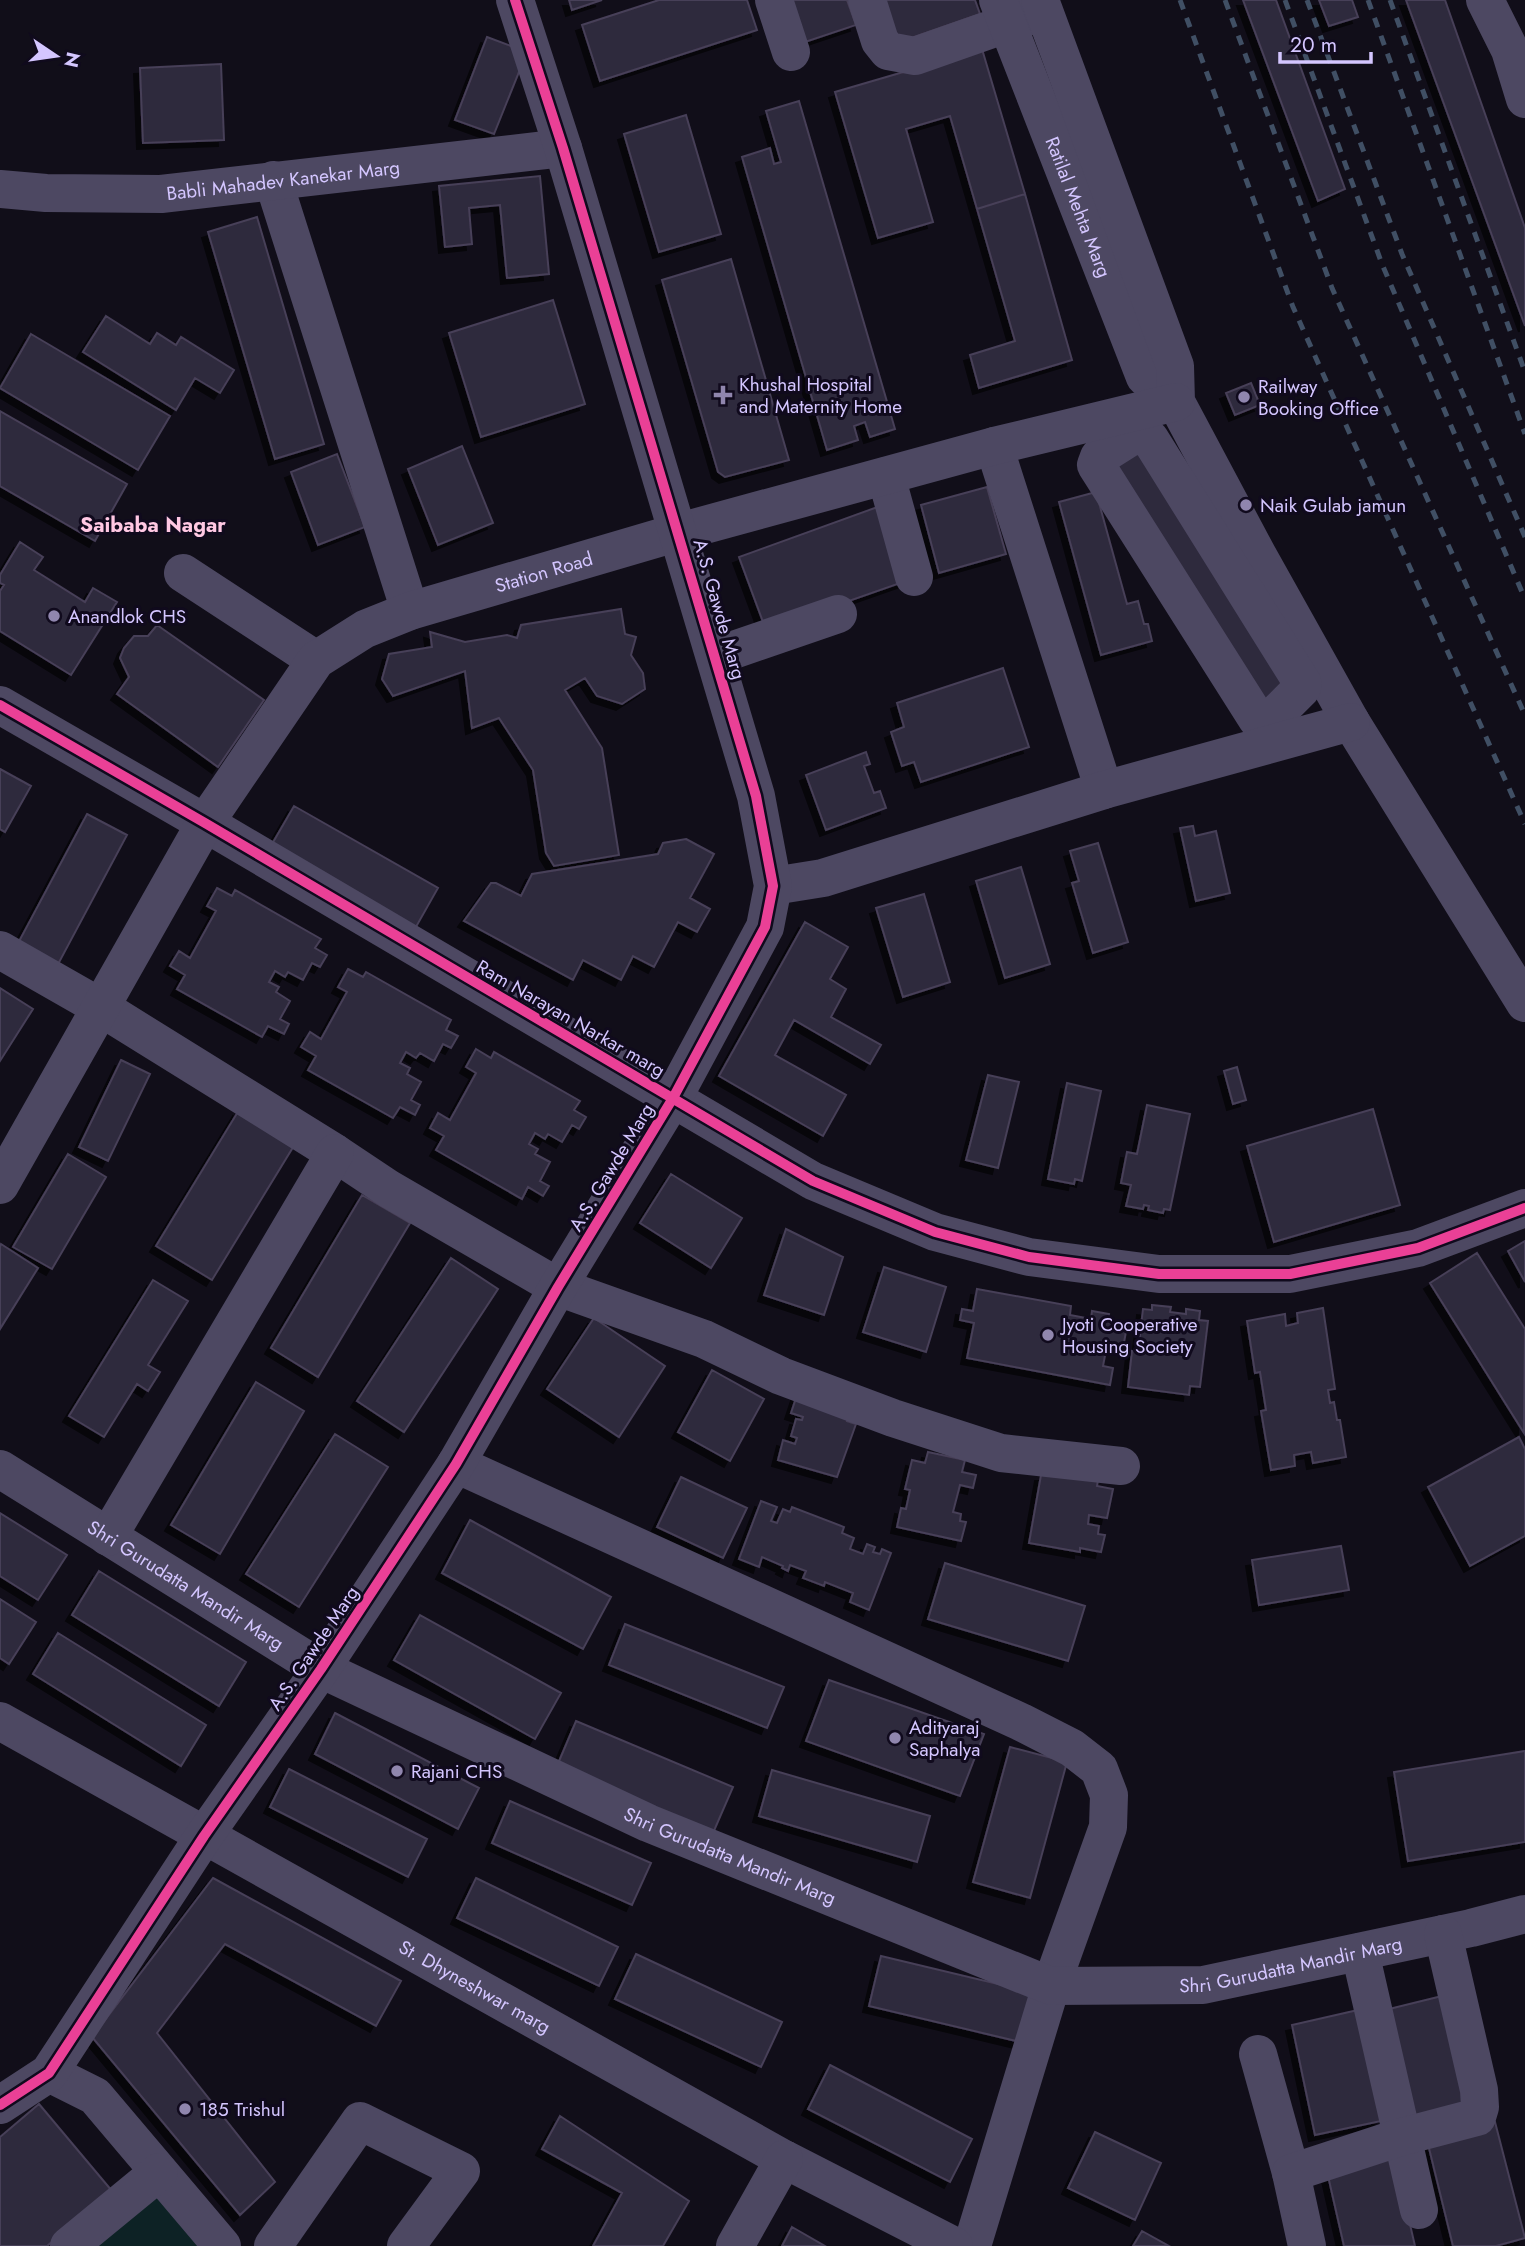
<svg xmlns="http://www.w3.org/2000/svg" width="1525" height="2246" font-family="Jost,sans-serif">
<defs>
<filter id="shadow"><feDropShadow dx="-6" dy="6" stdDeviation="0" flood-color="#0009"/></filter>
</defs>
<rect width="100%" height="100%" fill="#110e19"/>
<path fill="#0d2225" d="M 154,2190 L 200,2246 L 96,2246 Z"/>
<path fill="#2f2a3c" stroke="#473f58" stroke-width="2" filter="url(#shadow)" d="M 569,0 L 602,0 L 572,10 Z
M 659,0 L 747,0 L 757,30 L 600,81 L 582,25 Z
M 780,0 L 847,0 L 856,25 L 796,45 Z
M 879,0 L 975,0 L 980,14 L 894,44 Z
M 1243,0 L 1276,0 L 1345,189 L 1318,201 Z
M 1319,0 L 1352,0 L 1358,17 L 1329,26 Z
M 1406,0 L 1445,0 L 1525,228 L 1525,326 Z
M 487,37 L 527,52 L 494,134 L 455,120 Z
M 982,49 L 1025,194 L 977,209 L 950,116 L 906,129 L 933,222 L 878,238 L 835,92 Z
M 221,64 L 224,140 L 143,143 L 140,68 Z
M 799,101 L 895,429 L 870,437 L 865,422 L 854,426 L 858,440 L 827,450 L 742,157 L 770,148 L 774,164 L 781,162 L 766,111 Z
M 686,115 L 721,234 L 659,252 L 624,134 Z
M 540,176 L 549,274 L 507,278 L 500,205 L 469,208 L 472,244 L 445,247 L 439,186 Z
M 1025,194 L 1072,360 L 979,388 L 970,355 L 1015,341 L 977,209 Z
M 257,217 L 324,444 L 275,459 L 208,232 Z
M 731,259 L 789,460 L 725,477 L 718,472 L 662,280 Z
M 553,300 L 585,404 L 481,437 L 449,333 Z
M 106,316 L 150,344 L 157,333 L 176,345 L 181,337 L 234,370 L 220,393 L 195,378 L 176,410 L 83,352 Z
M 31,334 L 170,416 L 138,470 L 0,388 Z
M 1251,383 L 1260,405 L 1235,415 L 1226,393 Z
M 0,411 L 127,484 L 95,541 L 0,486 Z
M 1139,437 L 1299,685 L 1270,710 L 1098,464 Z
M 462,446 L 493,523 L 438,545 L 408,469 Z
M 337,454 L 365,527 L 318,545 L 291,472 Z
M 987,487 L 1006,554 L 939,573 L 921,505 Z
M 1096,492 L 1127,604 L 1138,601 L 1144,624 L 1148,624 L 1152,641 L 1101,655 L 1059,502 Z
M 883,505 L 909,580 L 766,630 L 739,557 Z
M 20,542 L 43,557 L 34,570 L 85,602 L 93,588 L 117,602 L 71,675 L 0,631 L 0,591 L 4,585 L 0,583 L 0,575 Z
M 621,609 L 625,634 L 636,637 L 631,655 L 643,673 L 645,689 L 622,704 L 597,696 L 585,678 L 565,690 L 602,748 L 619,855 L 554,866 L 546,853 L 533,770 L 499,718 L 472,728 L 465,671 L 393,696 L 382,679 L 389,654 L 432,647 L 430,632 L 465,642 L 507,635 L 517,638 L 521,625 Z
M 157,625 L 264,700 L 218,767 L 117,694 L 129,677 L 120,658 L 124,648 L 134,636 L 148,636 Z
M 1003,668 L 1029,747 L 921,782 L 914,762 L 902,766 L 891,732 L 904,727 L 897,703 Z
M 866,752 L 870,764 L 864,766 L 874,793 L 880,791 L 886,808 L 826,830 L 806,775 Z
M 0,769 L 31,786 L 5,832 L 0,829 Z
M 294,806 L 438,888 L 412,934 L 268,851 Z
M 87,814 L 127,835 L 56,968 L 16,947 Z
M 1193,826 L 1195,836 L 1216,831 L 1230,893 L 1196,901 L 1180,828 Z
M 686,839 L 714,854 L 690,898 L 710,909 L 697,932 L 678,922 L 654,967 L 633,956 L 621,980 L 583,960 L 573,980 L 464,921 L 491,883 L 496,883 L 521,896 L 532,874 L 658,854 L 663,843 Z
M 1098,843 L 1128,942 L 1093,953 L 1072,883 L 1079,881 L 1070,851 Z
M 1021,867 L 1050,964 L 1005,978 L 976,881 Z
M 217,888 L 232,896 L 235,890 L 321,939 L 315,948 L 327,955 L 320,967 L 312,963 L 303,980 L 288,972 L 285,977 L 275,971 L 269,982 L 279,987 L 276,992 L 290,1001 L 280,1019 L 289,1024 L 284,1034 L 268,1026 L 262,1037 L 177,989 L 185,975 L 170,966 L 179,951 L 190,958 L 216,911 L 207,906 Z
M 924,894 L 950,982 L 903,997 L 876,908 Z
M 805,922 L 848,947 L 830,979 L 846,989 L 831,1017 L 881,1045 L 870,1064 L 794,1020 L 775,1055 L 846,1095 L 823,1136 L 719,1076 Z
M 348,969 L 363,977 L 366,972 L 451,1020 L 446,1030 L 458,1036 L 451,1048 L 443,1044 L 434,1061 L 420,1053 L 416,1058 L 406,1052 L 400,1063 L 410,1068 L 407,1074 L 421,1082 L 411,1100 L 420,1105 L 415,1115 L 400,1107 L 393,1118 L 308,1070 L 316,1056 L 301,1047 L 310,1032 L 321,1039 L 347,992 L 338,987 Z
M 0,988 L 33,1009 L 0,1061 Z
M 476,1049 L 491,1058 L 494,1052 L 580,1101 L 574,1110 L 586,1117 L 579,1129 L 572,1125 L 562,1142 L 548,1134 L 545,1139 L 535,1133 L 529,1144 L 538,1149 L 535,1154 L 550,1162 L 540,1181 L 549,1186 L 543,1196 L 528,1187 L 522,1199 L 436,1150 L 444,1136 L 430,1128 L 438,1113 L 450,1120 L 476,1073 L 466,1067 Z
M 121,1060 L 150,1074 L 108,1161 L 79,1147 Z
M 1237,1067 L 1246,1100 L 1233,1104 L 1224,1071 Z
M 988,1075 L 1019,1082 L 998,1168 L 966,1160 Z
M 1067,1083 L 1101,1091 L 1082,1181 L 1075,1179 L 1074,1184 L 1048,1179 Z
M 1147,1105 L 1190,1114 L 1170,1210 L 1164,1209 L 1163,1213 L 1148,1210 L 1149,1206 L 1144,1205 L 1143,1209 L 1126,1206 L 1131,1185 L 1121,1183 L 1127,1152 L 1137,1154 Z
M 1373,1109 L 1400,1205 L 1274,1242 L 1247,1146 Z
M 239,1110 L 295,1144 L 212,1280 L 156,1246 Z
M 68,1154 L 106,1177 L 52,1269 L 13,1247 Z
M 671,1174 L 742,1218 L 711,1268 L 640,1223 Z
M 362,1195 L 410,1223 L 318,1377 L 271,1348 Z
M 786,1229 L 843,1257 L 824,1315 L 764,1295 Z
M 1525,1241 L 1525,1282 L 1508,1251 Z
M 1,1244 L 38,1268 L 0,1329 L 0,1247 Z
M 1477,1253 L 1525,1329 L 1524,1433 L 1430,1283 Z
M 451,1258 L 498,1289 L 404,1432 L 357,1401 Z
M 884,1267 L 946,1287 L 926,1352 L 863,1332 Z
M 153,1280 L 188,1301 L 148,1365 L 160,1372 L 148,1391 L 137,1384 L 104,1437 L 69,1416 Z
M 977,1289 L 1071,1306 L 1070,1315 L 1091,1319 L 1092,1311 L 1109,1314 L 1107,1322 L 1127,1326 L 1123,1348 L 1107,1345 L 1103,1366 L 1113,1368 L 1110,1385 L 967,1358 L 974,1323 L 960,1320 L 962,1309 L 973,1311 Z
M 1152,1305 L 1171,1307 L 1170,1312 L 1186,1314 L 1186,1309 L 1200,1311 L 1199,1320 L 1208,1321 L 1200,1387 L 1190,1386 L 1189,1395 L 1128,1387 L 1132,1351 L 1138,1352 L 1143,1309 L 1152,1310 Z
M 1323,1308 L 1335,1389 L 1328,1390 L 1330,1403 L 1334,1402 L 1337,1420 L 1340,1420 L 1346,1457 L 1313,1463 L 1311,1452 L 1294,1455 L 1295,1466 L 1271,1470 L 1261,1411 L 1266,1410 L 1260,1372 L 1255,1373 L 1247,1321 L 1285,1314 L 1286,1326 L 1298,1323 L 1297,1313 Z
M 594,1318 L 665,1366 L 619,1437 L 547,1389 Z
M 712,1370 L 764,1399 L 730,1461 L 678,1432 Z
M 256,1382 L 304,1411 L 220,1554 L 171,1525 Z
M 797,1395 L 850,1411 L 847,1421 L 856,1424 L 837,1477 L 778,1460 L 783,1440 L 795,1444 L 797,1438 L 791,1436 L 796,1419 L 802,1420 L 803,1417 L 791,1413 Z
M 335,1434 L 388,1467 L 299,1607 L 246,1574 Z
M 1519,1437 L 1525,1449 L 1525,1536 L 1470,1566 L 1428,1487 Z
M 928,1452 L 965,1460 L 962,1472 L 976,1475 L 973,1488 L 960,1485 L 953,1512 L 961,1514 L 960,1521 L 966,1522 L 961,1541 L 897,1527 L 901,1508 L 906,1509 L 910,1490 L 905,1489 L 912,1460 L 925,1463 Z
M 1041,1475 L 1099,1475 L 1097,1486 L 1113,1489 L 1107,1518 L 1089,1515 L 1088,1524 L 1099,1526 L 1098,1534 L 1105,1535 L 1101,1552 L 1080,1548 L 1080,1552 L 1029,1543 Z
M 681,1477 L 747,1508 L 723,1558 L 657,1527 Z
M 761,1501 L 777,1507 L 771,1521 L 777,1523 L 783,1509 L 790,1512 L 792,1507 L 844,1527 L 842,1533 L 854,1538 L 850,1549 L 863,1554 L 867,1544 L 875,1547 L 873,1552 L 880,1554 L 882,1549 L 891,1553 L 869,1610 L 850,1602 L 853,1593 L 825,1582 L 824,1586 L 803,1578 L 806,1571 L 790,1565 L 788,1571 L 782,1568 L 783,1566 L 762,1557 L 759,1567 L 739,1559 Z
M 0,1513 L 67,1555 L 38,1600 L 0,1576 Z
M 470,1520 L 611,1597 L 583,1649 L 442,1573 Z
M 1341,1546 L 1349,1590 L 1259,1605 L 1252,1560 Z
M 945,1563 L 1085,1606 L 1068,1661 L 928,1619 Z
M 99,1571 L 246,1662 L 219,1706 L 72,1615 Z
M 0,1599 L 36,1622 L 9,1664 L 0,1658 Z
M 420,1615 L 561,1693 L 535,1739 L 394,1660 Z
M 625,1624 L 784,1687 L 767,1728 L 609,1665 Z
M 58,1633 L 206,1725 L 181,1766 L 33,1674 Z
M 829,1680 L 984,1734 L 960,1796 L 806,1741 Z
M 335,1713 L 479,1788 L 458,1829 L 315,1754 Z
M 576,1721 L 733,1787 L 710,1840 L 554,1773 Z
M 1010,1747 L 1067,1762 L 1030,1898 L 973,1882 Z
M 1525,1751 L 1525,1842 L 1408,1861 L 1394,1772 Z
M 289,1769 L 427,1839 L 408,1877 L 270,1807 Z
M 772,1770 L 930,1816 L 917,1862 L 759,1816 Z
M 510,1801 L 651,1863 L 632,1905 L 492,1843 Z
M 213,1878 L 401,1981 L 376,2026 L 225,1944 L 157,2033 L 275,2182 L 240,2215 L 92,2037 Z
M 476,1878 L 618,1947 L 599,1986 L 457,1918 Z
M 636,1954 L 782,2022 L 761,2067 L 615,1999 Z
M 881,1956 L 1044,1995 L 1033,2045 L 869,2006 Z
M 1446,1995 L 1473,2108 L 1408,2124 L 1381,2011 Z
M 1358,2010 L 1381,2121 L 1315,2135 L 1292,2025 Z
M 830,2065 L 972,2139 L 950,2182 L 808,2109 Z
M 39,2104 L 112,2191 L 47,2246 L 0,2246 L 0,2137 Z
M 560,2116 L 689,2201 L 663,2246 L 593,2246 L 622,2193 L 542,2149 Z
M 1495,2122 L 1525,2238 L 1496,2246 L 1453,2246 L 1427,2140 Z
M 1095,2132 L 1161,2163 L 1135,2220 L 1068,2188 Z
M 1393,2151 L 1415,2246 L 1344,2246 L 1326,2167 Z
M 792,2227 L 825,2246 L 782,2246 Z
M 1142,2231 L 1169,2246 L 1133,2246 Z"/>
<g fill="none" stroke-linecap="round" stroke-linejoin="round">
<g stroke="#4d4862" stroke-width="38">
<path d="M 774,0 L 791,52"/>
<path d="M 867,0 L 880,41 L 888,51 L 915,56 L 1029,16"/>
<path id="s1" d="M 998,0 L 1145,377 L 1176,402"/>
<path d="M 1040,0 L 1175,366 L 1176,402 L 1257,554 L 1351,722 L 1525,1003"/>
<path d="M 1485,0 L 1510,50 L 1525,99"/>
<path d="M 273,180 L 410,611"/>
<path id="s2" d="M 0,189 L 46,193 L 161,194 L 563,148"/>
<path d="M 1142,432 L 1150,439 L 1303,684 L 1302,688 L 1268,722 L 1257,719 L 1096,465 L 1099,457 L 1137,433 Z"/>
<path d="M 994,446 L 1104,790"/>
<path d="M 886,476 L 914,577"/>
<path d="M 183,573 L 316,660"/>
<path d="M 716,656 L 838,614"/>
<path d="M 0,705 L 205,823 L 813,1181 L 935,1232 L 1029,1257 L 1159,1274 L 1290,1274 L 1418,1248 L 1525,1208"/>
<path d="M 773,886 L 823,878 L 1104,790 L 1351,722"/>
<path d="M 0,950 L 100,1007 L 335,1153 L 389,1189 L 558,1287 L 704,1339 L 781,1376 L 893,1418 L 1001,1453 L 1121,1466"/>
<path id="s3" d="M 0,1185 L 205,823 L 316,660 L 365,629 L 410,611 L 679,532 L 994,446 L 1176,402"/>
<path d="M 456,1464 L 1021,1722 L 1072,1748 L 1099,1769 L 1109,1795 L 1108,1827 L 1051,1986 L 972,2246"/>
<path id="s4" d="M 0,1469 L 321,1669 L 648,1823 L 1051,1986 L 1203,1985 L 1471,1928 L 1525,1914"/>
<path d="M 108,1537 L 335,1153"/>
<path id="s5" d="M 0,1721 L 784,2159 L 954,2246"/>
<path d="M 1360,1952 L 1419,2210"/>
<path d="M 1258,2054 L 1291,2173"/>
<path d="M 49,2073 L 95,2096 L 222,2246"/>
<path d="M 0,2105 L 49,2073 L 204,1836 L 321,1669 L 456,1464 L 558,1287 L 673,1098 L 765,927 L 773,886 L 756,796 L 563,148 L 515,0"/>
<path d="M 69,2246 L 159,2172"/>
<path d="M 273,2246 L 360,2121 L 461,2171 L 406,2246"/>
<path d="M 735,2246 L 784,2159"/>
<path d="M 1307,2246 L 1291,2173 L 1401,2137 L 1477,2117 L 1480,2107 L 1479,2090 L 1443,1934"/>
</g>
<path stroke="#404f64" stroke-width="5" stroke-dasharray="10 9" stroke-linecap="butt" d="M 1180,0 L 1293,307 L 1525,824
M 1225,0 L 1332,288 L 1525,715
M 1285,0 L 1382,264 L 1525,599
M 1307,0 L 1402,254 L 1525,537
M 1368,0 L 1525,434
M 1390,0 L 1525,372"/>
<g stroke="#100a1d" stroke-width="15">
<path id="cycleway" d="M 0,705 L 205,823 L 813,1181 L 935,1232 L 1029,1257 L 1159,1274 L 1290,1274 L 1418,1248 L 1525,1208
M 0,2105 L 49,2073 L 204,1836 L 321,1669 L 456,1464 L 558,1287 L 673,1098 L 765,927 L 773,886 L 756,796 L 563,148 L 515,0"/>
</g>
<use href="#cycleway" stroke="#ea4096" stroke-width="10"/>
</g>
<g fill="#9086ae" stroke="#100a1d" stroke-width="2.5">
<path d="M719.5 384.5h7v7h7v7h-7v7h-7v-7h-7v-7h7z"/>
<circle cx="1244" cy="397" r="7"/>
<circle cx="1246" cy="505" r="7"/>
<circle cx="54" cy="616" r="7"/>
<circle cx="1048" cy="1335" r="7"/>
<circle cx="895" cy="1738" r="7"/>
<circle cx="397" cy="1771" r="7"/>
<circle cx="185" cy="2109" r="7"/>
</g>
<g text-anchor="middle" stroke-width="6" stroke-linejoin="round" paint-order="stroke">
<g font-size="19" fill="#d4c6ff" stroke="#100a1d">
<text dy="7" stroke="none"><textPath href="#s2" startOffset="284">Babli Mahadev Kanekar Marg</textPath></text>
<text dy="7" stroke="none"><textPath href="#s1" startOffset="222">Ratilal Mehta Marg</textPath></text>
<text dy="7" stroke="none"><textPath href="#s3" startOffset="859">Station Road</textPath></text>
<text transform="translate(720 609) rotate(74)" y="7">A.S. Gawde Marg</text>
<text transform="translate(571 1018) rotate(30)" y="7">Ram Narayan Narkar marg</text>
<text transform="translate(611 1167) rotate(-59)" y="7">A.S. Gawde Marg</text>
<text dy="7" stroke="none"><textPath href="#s4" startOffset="219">Shri Gurudatta Mandir Marg</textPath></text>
<text transform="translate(313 1648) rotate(-56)" y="7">A.S. Gawde Marg</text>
<text dy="7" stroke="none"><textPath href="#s4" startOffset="828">Shri Gurudatta Mandir Marg</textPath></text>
<text dy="7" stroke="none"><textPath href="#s4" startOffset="1416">Shri Gurudatta Mandir Marg</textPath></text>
<text dy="7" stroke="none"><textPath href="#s5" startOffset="544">St. Dhyneshwar marg</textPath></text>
</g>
<g font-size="19" fill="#d4c6ff" stroke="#100a1d" text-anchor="start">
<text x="739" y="391">Khushal Hospital<tspan x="739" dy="22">and Maternity Home</tspan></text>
<text x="1258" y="393">Railway<tspan x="1258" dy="22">Booking Office</tspan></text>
<text x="1260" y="512">Naik Gulab jamun</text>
<text x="68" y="623">Anandlok CHS</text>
<text x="1062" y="1331">Jyoti Cooperative<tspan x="1062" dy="22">Housing Society</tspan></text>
<text x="909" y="1734">Adityaraj<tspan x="909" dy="22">Saphalya</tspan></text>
<text x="411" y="1778">Rajani CHS</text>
<text x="199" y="2116">185 Trishul</text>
</g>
<g font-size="21" font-weight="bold" fill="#ffc8e3" stroke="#100a1d">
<text x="153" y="532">Saibaba Nagar</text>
</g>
</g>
<g transform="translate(56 56) rotate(103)" stroke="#100a1d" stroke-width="5" paint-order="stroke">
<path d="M0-5L12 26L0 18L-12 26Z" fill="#d4c6ff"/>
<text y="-10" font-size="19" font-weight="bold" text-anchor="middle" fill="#d4c6ff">N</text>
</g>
<path d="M1280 52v10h91v-10" fill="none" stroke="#d4c6ff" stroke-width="3.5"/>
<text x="1290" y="52" font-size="21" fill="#d4c6ff" stroke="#100a1d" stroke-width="5" paint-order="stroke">20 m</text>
</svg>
